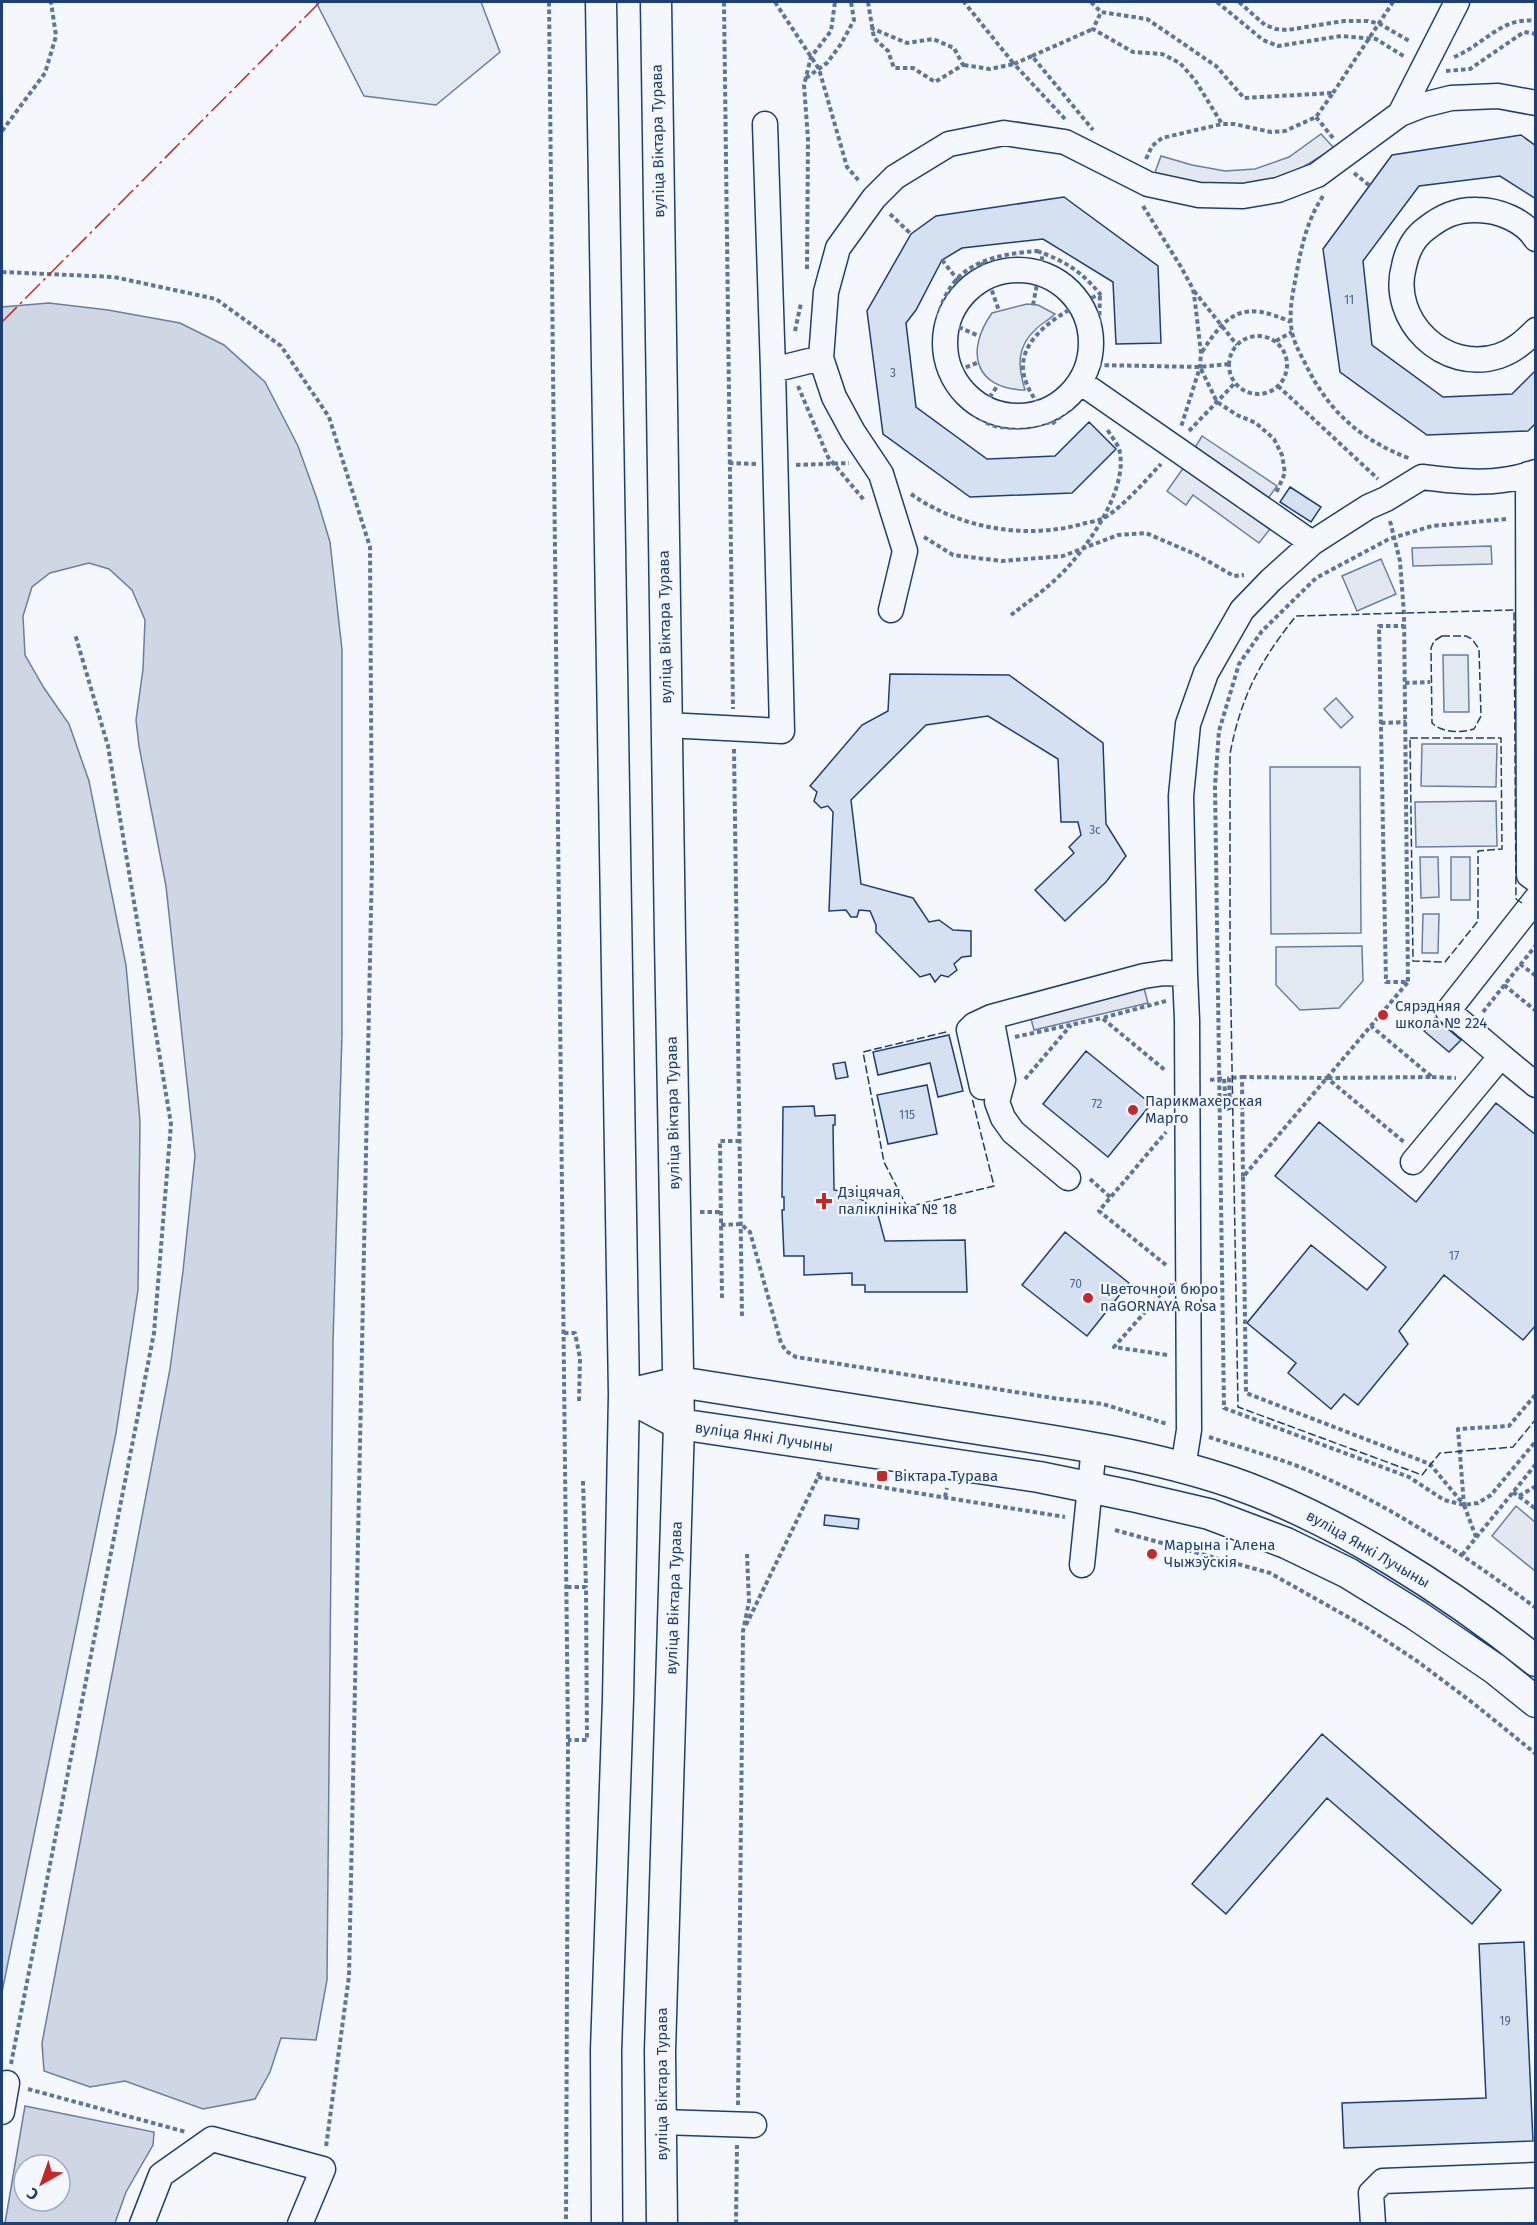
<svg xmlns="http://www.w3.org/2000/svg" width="1537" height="2225" font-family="'Fira Sans',sans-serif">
<rect width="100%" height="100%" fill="#f4f7fb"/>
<path fill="#e3e9f0" stroke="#687fa3" stroke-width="1.5" d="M 316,2 L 481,2 L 500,52 L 436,105 L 364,96 Z
M 1027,304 L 1038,305 L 1055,314 C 1049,320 1042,323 1036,329 C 1016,347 1018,367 1025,390 C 974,389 965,351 992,313 Z
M 1443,655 L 1468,655 L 1469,712 L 1444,712 Z
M 1336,698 L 1353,717 L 1341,728 L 1324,709 Z
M 1422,744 L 1497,744 L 1496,787 L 1421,786 Z
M 1270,767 L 1360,767 L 1361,933 L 1271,934 Z
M 1496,801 L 1497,846 L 1416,847 L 1415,802 Z
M 1420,857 L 1438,857 L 1439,897 L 1421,898 Z
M 1451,857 L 1470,857 L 1470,900 L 1451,900 Z
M 1423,914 L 1439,914 L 1438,953 L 1422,953 Z
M 1362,946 L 1363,981 L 1339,1008 L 1300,1010 L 1276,985 L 1276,947 Z"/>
<path fill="#e3e8f0" stroke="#687fa3" stroke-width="1.5" d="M 1321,134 L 1334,148 L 1284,179 L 1219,191 L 1154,175 L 1161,156 L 1192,165 L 1225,171 L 1255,169 L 1289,157 Z
M 1202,436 L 1277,486 L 1267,500 L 1193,451 Z
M 1184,467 L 1270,529 L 1259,543 L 1193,495 L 1186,505 L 1167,491 Z
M 1491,546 L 1492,564 L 1413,566 L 1412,548 Z
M 1381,559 L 1396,594 L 1357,611 L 1342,576 Z
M 1144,988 L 1148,1003 L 1034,1030 L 1030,1015 Z
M 1516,1506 L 1535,1522 L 1535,1571 L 1492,1536 Z"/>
<path fill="#cfd7e4" stroke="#687fa3" stroke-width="1.5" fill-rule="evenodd" d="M 49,303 L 108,310 L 180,323 L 224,345 L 265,382 L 298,446 L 317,499 L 330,542 L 342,650 L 342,1034 L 333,1342 L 327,1980 L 316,2040 L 281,2038 L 270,2072 L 255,2099 L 203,2109 L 125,2081 L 90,2087 L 44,2071 L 42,2043 L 170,1369 L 183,1271 L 195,1156 L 166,886 L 139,746 L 136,720 L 143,669 L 145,620 L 132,590 L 109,569 L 89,563 L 50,573 L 32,587 L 23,616 L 25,655 L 44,688 L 69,724 L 89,781 L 126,965 L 140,1121 L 138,1290 L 116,1433 L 2,1992 L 2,307 Z
M 25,2106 L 154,2132 L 153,2145 L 126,2192 L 115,2223 L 5,2223 ZM 24,2165 L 60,2165 L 60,2201 L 24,2201 Z"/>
<path fill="#d5e0f0" stroke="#1d3f73" stroke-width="1.5" d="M 1521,135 L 1536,146 L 1536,199 L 1500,176 L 1419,186 L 1363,261 L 1372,345 L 1443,397 L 1512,394 L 1536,370 L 1536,423 L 1528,431 L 1427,435 L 1340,372 L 1323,249 L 1392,155 Z
M 1064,197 L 1158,266 L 1161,343 L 1116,344 L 1113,282 L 1043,239 L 962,248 L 942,260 L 916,310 L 906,323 L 916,407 L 987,459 L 1055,456 L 1089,422 L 1116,449 L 1072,493 L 970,497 L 883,434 L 867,311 L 911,234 L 936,216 Z
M 1290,487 L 1321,507 L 1311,522 L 1280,502 Z
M 890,674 L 1009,675 L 1103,743 L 1106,824 L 1126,856 L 1106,882 L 1065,921 L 1035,890 L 1074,853 L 1069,847 L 1081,835 L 1078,822 L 1061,822 L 1058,759 L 988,716 L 926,725 L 851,800 L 861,884 L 913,898 L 929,922 L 939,920 L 953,930 L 971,931 L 971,956 L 962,957 L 954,964 L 957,970 L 948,977 L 941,975 L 935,982 L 930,974 L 920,977 L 876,932 L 876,925 L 870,911 L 859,910 L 857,917 L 851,917 L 846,910 L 829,911 L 833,812 L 828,806 L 821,808 L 814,801 L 817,792 L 810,786 L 862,725 L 888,711 Z
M 1435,1018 L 1461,1040 L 1449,1052 L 1424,1031 Z
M 949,1035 L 963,1091 L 938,1097 L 930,1063 L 878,1075 L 873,1052 Z
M 1086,1051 L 1151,1104 L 1108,1157 L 1043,1104 Z
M 845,1062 L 848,1077 L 836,1079 L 833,1064 Z
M 927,1085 L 937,1134 L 888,1144 L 877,1095 Z
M 1496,1103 L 1536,1135 L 1536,1325 L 1523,1340 L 1444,1275 L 1399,1331 L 1408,1344 L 1358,1405 L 1344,1394 L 1331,1409 L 1288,1373 L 1296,1363 L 1247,1323 L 1311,1245 L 1367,1290 L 1386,1267 L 1275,1176 L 1319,1122 L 1416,1202 Z
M 814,1106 L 815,1116 L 835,1115 L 835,1125 L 833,1125 L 834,1190 L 849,1193 L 868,1203 L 878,1215 L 885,1241 L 965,1240 L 967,1292 L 865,1292 L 865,1285 L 852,1285 L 852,1273 L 804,1275 L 804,1256 L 784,1256 L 782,1210 L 784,1210 L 784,1197 L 782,1197 L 783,1107 Z
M 1065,1232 L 1129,1283 L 1087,1336 L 1022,1285 Z
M 825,1515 L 859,1519 L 858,1529 L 824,1525 Z
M 1322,1734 L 1501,1890 L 1472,1924 L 1327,1798 L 1226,1914 L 1192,1884 Z
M 1524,1942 L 1533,2141 L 1344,2148 L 1342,2103 L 1486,2098 L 1479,1944 Z"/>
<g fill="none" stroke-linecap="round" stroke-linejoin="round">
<g stroke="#1d3f73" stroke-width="27">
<path id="minor" d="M 1400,114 L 1457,2
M 1536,239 C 1524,220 1498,210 1477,210 C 1457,209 1442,216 1427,228 C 1414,237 1407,251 1404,266 C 1389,320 1444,374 1499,356 C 1514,351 1525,341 1536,330
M945 343a73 73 0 1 1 146 0a73 73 0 1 1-146 0Z
M 773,370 L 821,358
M 1080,382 L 1312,543 L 1368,507 L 1386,499 L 1422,477 C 1461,482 1498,486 1536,472
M 1528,474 L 1529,875 L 1536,880
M 891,610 L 905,551 L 881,474 L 853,432 L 834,397 L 821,358 L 826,292 L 838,248 L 874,198 L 895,177 L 949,144 L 1004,133 L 1065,142 L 1148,184 L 1199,195 L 1243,196 L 1278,190 L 1317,175 L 1400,114 L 1423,105 L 1451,98 L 1498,96 L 1536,103
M 666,725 L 782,731 L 773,370 L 765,124
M 1185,974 L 1181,796 L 1188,724 L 1206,673 L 1242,610 L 1271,580 L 1312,543
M 991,1017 L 1003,1080 L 997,1102 L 1003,1118 L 1013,1132 L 1068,1178
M 1501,1056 L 1536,1085
M 982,1087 L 969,1030 L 974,1025 L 991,1017 L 1144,976 L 1164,973 L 1185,974 L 1187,1020 L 1189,1430 L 1183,1468
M 1413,1162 L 1501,1056 L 1448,1011 L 1536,899
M 1082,1565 L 1094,1447
M 2,2112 L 7,2083
M 661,2122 L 754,2125
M 142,2224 L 161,2175 L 212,2139 L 323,2169 L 300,2224
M 1373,2224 L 1371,2193 L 1383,2181 L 1536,2175"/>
</g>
<g stroke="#1d3f73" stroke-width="33">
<path id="major" d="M 601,2 L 624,1395 L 618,1699 L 606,2051 L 607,2224
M 656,2 L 670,939 L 679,1424 L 660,2051 L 662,2224
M 624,1395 L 679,1424 L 1039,1477 L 1132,1496 L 1209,1514 L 1286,1543 L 1348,1573 L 1416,1615 L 1495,1669 L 1536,1702
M 624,1395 L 679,1382 C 774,1397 870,1412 965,1427 C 1055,1441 1145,1453 1231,1482 C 1335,1518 1449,1591 1536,1661"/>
</g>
<path stroke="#5e769c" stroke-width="4" stroke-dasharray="4.5 3" stroke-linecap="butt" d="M 549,2 L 568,1740 L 566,2224
M 724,2 L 733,709
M 775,2 L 819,69 L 847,167 L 860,182
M 868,2 L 874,38 L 888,51 L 894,68 L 913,68 L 935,82 L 963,65 L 954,48 L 933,39 L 907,43 L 871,28
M 1091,2 L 1101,12
M 1217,2 L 1263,40 L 1278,46 L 1341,36 L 1376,39 L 1405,57
M 1239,2 L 1265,25 L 1276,29 L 1287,30 L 1344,21 L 1368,21 L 1380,24 L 1411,42
M 1032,56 L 1093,29
M 1454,57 C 1483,46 1501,16 1536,21
M 964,65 L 990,69 L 1014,64 L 964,2
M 1446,71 L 1470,69 L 1524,32 L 1536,34
M 806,78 L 827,63 L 841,44 L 854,20 L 851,2
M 1333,93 L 1393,2
M 1316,117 L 1333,138
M 1065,119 L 1014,64 L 1032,56 L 1093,130
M 2,131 L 45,73 L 56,36 L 51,2
M 1146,159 L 1152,146 L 1162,138 L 1222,124 L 1234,124 L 1271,132 L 1285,131 L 1316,117 L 1333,93 L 1244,98 L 1216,66 L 1147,19 L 1101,12 L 1093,29 L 1133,52 L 1162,54 L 1180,63 L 1195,80 L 1222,124
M 1354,173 L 1370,186
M 1323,196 C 1309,217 1303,240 1298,265 C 1295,284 1289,305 1291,324 C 1292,339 1298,350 1305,363 C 1328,411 1360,440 1411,459
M 1143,206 L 1181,267 L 1193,289 L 1195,302 L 1201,353 L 1200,367 L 1181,427
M 890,214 L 911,234
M 1037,251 C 1065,261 1081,271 1100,294 C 1068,309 1009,338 1026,382 C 1031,397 1043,409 1052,422 C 1032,425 1008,432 989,424 C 985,422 981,418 977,416 C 967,408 955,398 949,387 C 931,355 931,307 957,279 C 976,258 1010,253 1037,251 Z
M 942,260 L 957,279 L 971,287
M 982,262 L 999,311
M 807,269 L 808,139 L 804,85 L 811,57 L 831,31 L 835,2
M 2,272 L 114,277 L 216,299 L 281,346 L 329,417 L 370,547 L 372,862 L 349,1976 L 326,2147
M 1194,291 L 1237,345
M 1033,305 L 1043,253
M 938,318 L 979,336
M 795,331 L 801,303
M1229 365a29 29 0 1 1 58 0a29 29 0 1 1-58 0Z
M 1276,341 L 1292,332
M 1202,352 C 1228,311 1244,301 1291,322
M 1097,365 L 1200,367 L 1228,364
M 1098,368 L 1100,294
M 1201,369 L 1217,402 L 1237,415 L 1256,423 L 1274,439 L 1282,455 L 1285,473 L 1276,493
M 945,376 L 979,362
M 798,386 L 828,457 L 864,500
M 1278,386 L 1378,479
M 977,416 L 998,385
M 1052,424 L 1074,405
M 1189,431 L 1235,383
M 729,463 L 756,464
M 796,465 L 849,463
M 911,494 C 959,528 1025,540 1082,524 C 1089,522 1098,521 1104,518 C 1125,505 1144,482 1161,464
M 1506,519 L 1432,526 L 1389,539 L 1316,578 L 1262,631 L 1239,664 L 1219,731 L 1215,786 L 1224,1408 L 1409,1477 L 1444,1500 L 1464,1505 L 1478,1503 L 1491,1495 L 1536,1441
M 1390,521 L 1400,561 L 1404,614 L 1408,982 L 1386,982 L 1379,626 L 1404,626
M 924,537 L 953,555 L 1002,561 L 1063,556 L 1118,535 L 1146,533 L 1197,555 L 1234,576 L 1244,575
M 1011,615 C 1032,599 1056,582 1073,561 C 1095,535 1126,488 1120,453 C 1119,445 1111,436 1107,429
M 1405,683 L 1430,682
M 1381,723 L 1406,722
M 734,749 L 742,1318
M 1520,964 L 1536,976
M 1504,985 L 1536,1011
M 1166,1001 L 1102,1018 L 1166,1071
M 1483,1012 L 1536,945
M 1015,1037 L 1102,1018
M 1242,1077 L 1327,1078 L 1404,1142
M 1432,1077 L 1456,1078
M 1328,1078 L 1432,1077 L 1371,1026
M 1025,1079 L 1071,1025
M 1210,1080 L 1224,1078 L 1226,1109 L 1230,1108 L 1229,1078 L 1242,1077 L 1243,1177 L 1408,982
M 1243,1177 L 1246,1393 L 1430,1464 L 1464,1505 L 1458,1429 L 1509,1426 L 1536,1394
M 1090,1179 L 1110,1197
M 700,1212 L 720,1212
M 721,1225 L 741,1224 L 750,1232 L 781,1343 L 786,1351 L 796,1357 L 1053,1398 L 1103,1404 L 1167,1424
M 1166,1265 L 1099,1211 L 1166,1132
M 722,1298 L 720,1141 L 740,1141
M 564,1333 L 575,1333 L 580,1358 L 579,1401
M 1167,1355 L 1114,1347 L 1167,1287
M 1209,1437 C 1239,1447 1271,1456 1300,1467 C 1386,1502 1462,1553 1536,1608
M 818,1477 L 1065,1517
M 583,1481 L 586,1587
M 1513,1492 L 1536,1509
M 1519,1496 L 1536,1486
M 945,1497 L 947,1488
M 1464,1505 L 1476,1537
M 1115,1530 L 1270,1573 L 1364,1626 L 1417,1661 L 1473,1703 L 1536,1754
M 1462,1555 L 1536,1464
M 567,1587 L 586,1587 L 587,1740 L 568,1740
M 746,1625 L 818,1477 L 820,1469
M 11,2064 L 154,1333 L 171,1124 L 108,746 L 75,634
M 28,2089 L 186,2132
M 738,2105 L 743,1631 L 749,1602 L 747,1554
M 736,2224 L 737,2145"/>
<use href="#minor" stroke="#f4f7fb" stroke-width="24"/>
<use href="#major" stroke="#f4f7fb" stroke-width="30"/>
<path stroke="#1d3f73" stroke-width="1.5" stroke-dasharray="8 3" stroke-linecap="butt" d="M 1442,636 L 1466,636 L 1472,639 L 1479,649 L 1481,716 L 1474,729 C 1461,733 1442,733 1432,723 L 1431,648 L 1434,641 Z
M 1410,738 L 1501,738 L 1502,849 L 1478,851 L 1478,921 L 1445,962 L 1413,961 Z
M 1522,903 L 1516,899 L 1514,610 L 1296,616 C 1260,661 1241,696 1230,754 L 1230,952 L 1238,1407 L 1422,1475 L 1440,1453 L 1513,1447 L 1536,1419
M 946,1032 L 863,1052 L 884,1162 L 907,1207 L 994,1186 L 972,1098"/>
<path stroke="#c62828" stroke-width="1.5" stroke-dasharray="21 4.5 3 4.5" stroke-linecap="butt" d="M 2,322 L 320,2"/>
</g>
<g fill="#c62828" stroke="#f4f7fb" stroke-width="2">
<circle cx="1383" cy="1015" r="6"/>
<circle cx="1133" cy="1110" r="6"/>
<path d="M821 1192h6v6h6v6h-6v6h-6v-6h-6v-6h6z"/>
<circle cx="1088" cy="1298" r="6"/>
<rect x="876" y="1470" width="12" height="12" rx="3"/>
<circle cx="1152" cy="1554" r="6"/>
</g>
<g text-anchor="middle" stroke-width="4.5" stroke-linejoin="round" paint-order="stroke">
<g font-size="12" fill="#4b6792">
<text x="1349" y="304">11</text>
<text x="893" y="377">3</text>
<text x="1095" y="834">3c</text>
<text x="1097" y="1108">72</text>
<text x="907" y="1119">115</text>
<text x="1454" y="1260">17</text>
<text x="1076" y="1288">70</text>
<text x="1505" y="2025">19</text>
</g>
<g font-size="15" fill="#1d3f73" stroke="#f4f7fb">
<text transform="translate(658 141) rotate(-91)" y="5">вуліца Віктара Турава</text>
<text transform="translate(665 627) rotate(-91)" y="5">вуліца Віктара Турава</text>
<text transform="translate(673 1113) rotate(-91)" y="5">вуліца Віктара Турава</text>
<text transform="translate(764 1437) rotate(8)" y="5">вуліца Янкі Лучыны</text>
<text transform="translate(1368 1549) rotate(30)" y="5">вуліца Янкі Лучыны</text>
<text transform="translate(674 1598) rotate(-88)" y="5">вуліца Віктара Турава</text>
<text transform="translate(662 2084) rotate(-90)" y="5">вуліца Віктара Турава</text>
</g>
<g font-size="15" fill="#1d3f73" stroke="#f4f7fb" text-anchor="start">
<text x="1395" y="1011">Сярэдняя<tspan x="1395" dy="17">школа № 224</tspan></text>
<text x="1145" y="1106">Парикмахерская<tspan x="1145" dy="17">Марго</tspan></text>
<text x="838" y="1197">Дзіцячая<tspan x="838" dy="17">паліклініка № 18</tspan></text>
<text x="1100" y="1294">Цветочной бюро<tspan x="1100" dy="17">naGORNAYA Rosa</tspan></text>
<text x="894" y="1481">Віктара Турава</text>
<text x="1164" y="1550">Марына і Алена<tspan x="1164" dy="17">Чыжэўскія</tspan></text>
</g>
</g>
<rect width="1537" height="2225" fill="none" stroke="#1d3f73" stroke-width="6"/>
<g transform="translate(42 2183) rotate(220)"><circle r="28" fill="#f4f7fb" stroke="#9eadc5" stroke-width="1.5"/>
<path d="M0-4.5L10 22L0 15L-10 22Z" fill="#c62828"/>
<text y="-9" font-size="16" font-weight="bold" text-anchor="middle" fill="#1d3f73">С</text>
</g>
</svg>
